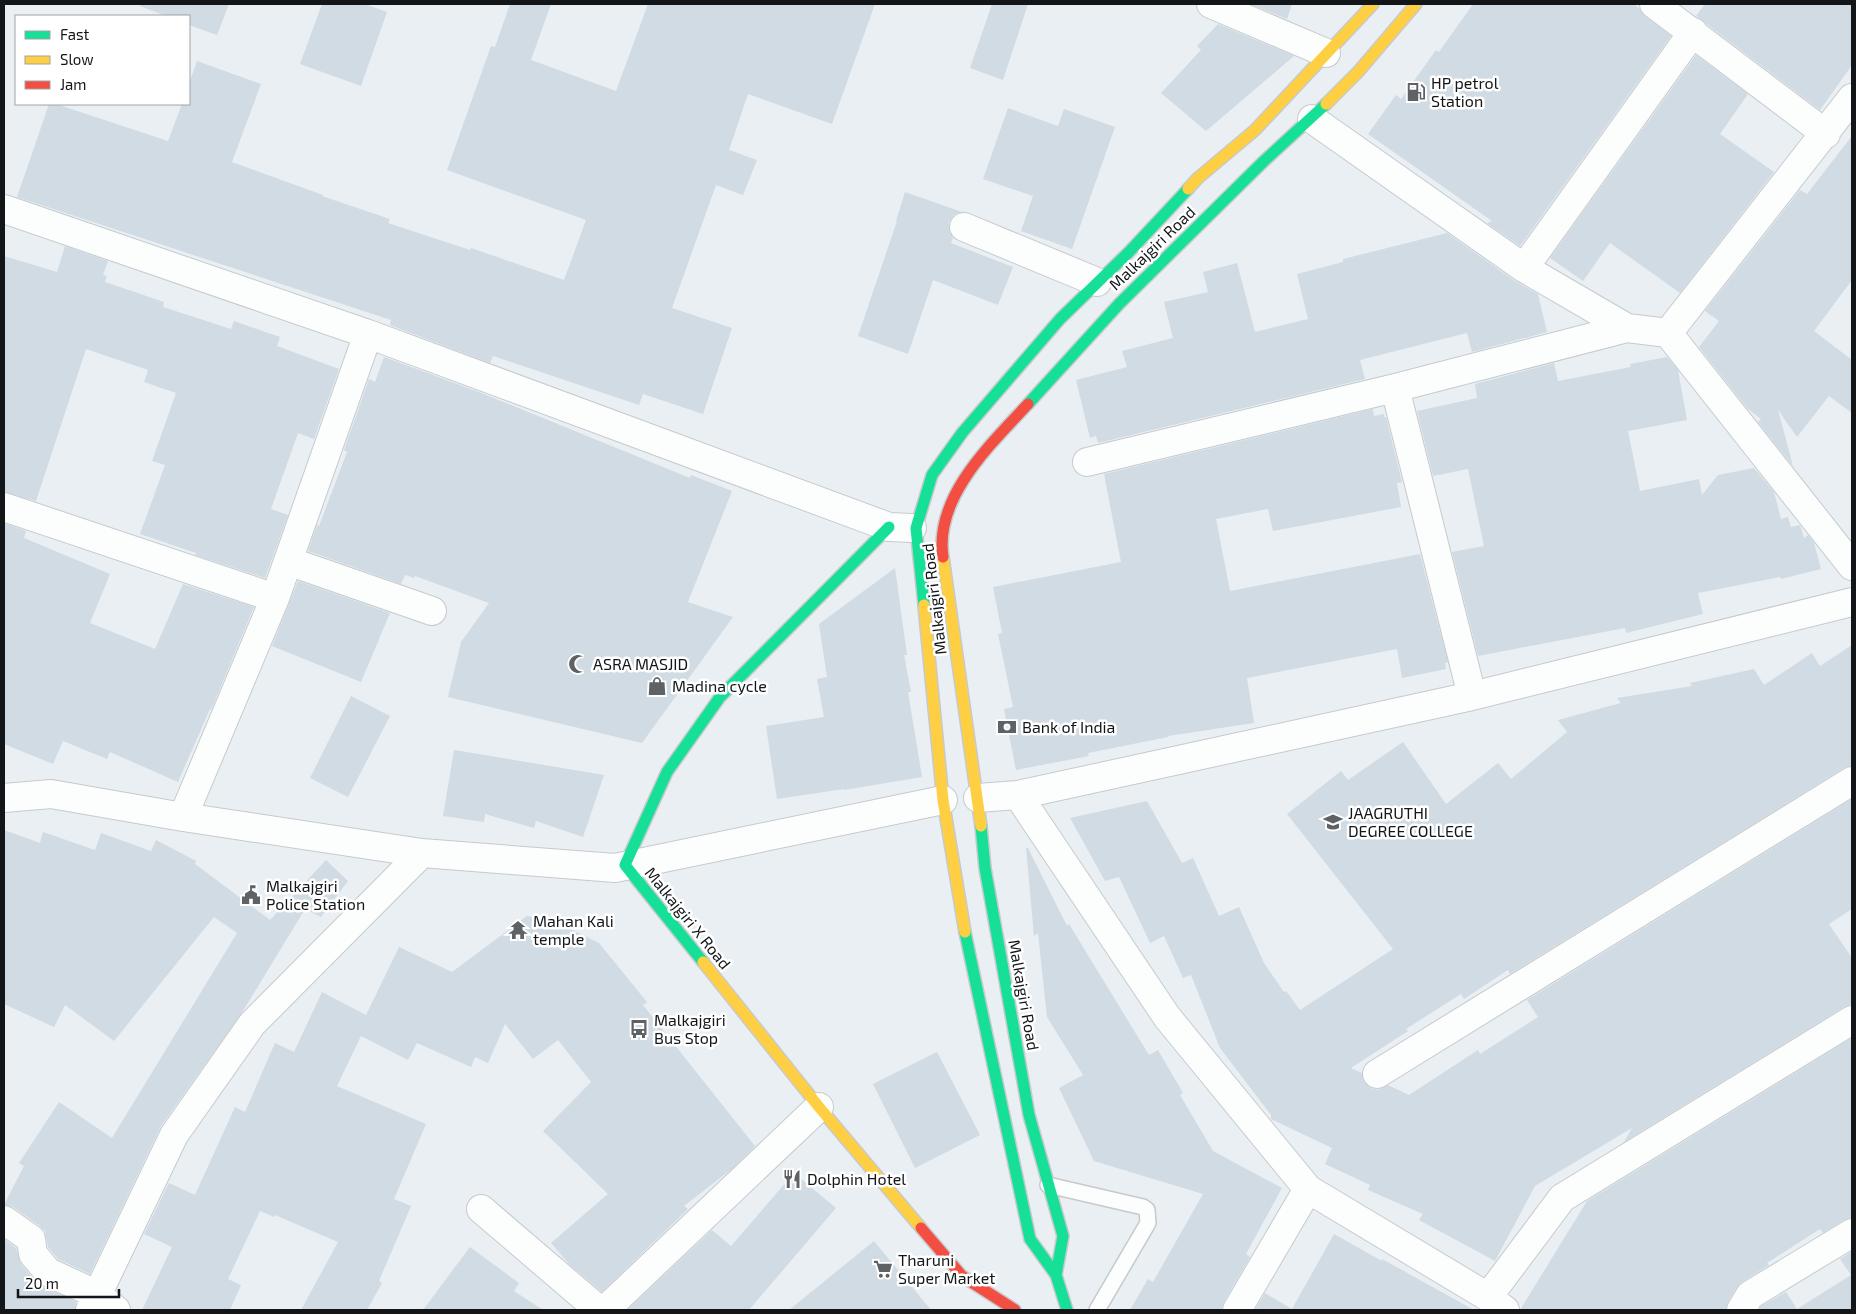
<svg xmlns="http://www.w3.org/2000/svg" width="1856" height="1314" font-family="'Exo 2',sans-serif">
<rect width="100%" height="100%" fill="#eaeff3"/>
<path fill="#d0dbe4" d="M 140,4 L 229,4 L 217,35 L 189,25 L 189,16 L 166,16 L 140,6 Z
M 322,4 L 365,4 L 387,12 L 361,86 L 300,64 Z
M 510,4 L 551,4 L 531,60 L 616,91 L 648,4 L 875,4 L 832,124 L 748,94 L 729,150 L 757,160 L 743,195 L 716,185 L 672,308 L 732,328 L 703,414 L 643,394 L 639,405 L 493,356 L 490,363 L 395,327 L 390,325 L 391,320 L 17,197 L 49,104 L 56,104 L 168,141 L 182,104 L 189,104 L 189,84 L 197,61 L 261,84 L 232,162 L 323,195 L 322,196 L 390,219 L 388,223 L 470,250 L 471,248 L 564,280 L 586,220 L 447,170 L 491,46 L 495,47 Z
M 992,4 L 1028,4 L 1003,80 L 970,68 Z
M 1250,4 L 1292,4 L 1287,19 Z
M 1473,4 L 1634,4 L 1639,8 L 1645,16 L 1671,36 L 1520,246 L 1487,223 L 1492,221 L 1368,134 L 1396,95 L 1401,99 L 1436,50 L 1439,52 Z
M 1705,4 L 1852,4 L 1852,65 L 1820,110 L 1696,16 Z
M 1218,24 L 1294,56 L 1206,131 L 1161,93 L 1201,50 L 1197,46 Z
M 1696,55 L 1748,94 L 1720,134 L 1774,172 L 1680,293 L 1610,243 L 1583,281 L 1550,258 Z
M 1008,108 L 1058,126 L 1064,109 L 1115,127 L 1072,249 L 1021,231 L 1033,196 L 983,179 Z
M 1852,136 L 1852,280 L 1814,331 L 1852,360 L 1852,413 L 1829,396 L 1797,437 L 1778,410 L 1793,466 L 1758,422 L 1761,419 L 1748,409 L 1699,347 L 1719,321 L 1705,311 L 1800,190 L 1807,194 Z
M 905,192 L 962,212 L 954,215 L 949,222 L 949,230 L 953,238 L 951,243 L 1013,267 L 998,305 L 933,280 L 908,354 L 858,336 L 897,221 L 896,221 Z
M 1447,233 L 1515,281 L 1538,294 L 1547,332 L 1472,352 L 1467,333 L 1360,360 L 1365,379 L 1098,443 L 1096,436 L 1090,438 L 1076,380 L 1127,367 L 1122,351 L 1173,338 L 1164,302 L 1208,292 L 1203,272 L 1237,263 L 1255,332 L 1308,319 L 1297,274 L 1343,262 L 1343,259 Z
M 65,246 L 108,261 L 103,275 L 107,276 L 105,282 L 164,302 L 163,307 L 231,329 L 234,321 L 280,337 L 277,346 L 339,369 L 314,439 L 298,433 L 271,509 L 288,515 L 265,578 L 195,555 L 196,553 L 140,534 L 165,465 L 152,461 L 176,393 L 144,382 L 148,370 L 86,349 L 36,501 L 4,492 L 4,256 L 57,272 Z
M 384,357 L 479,392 L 690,478 L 691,475 L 732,491 L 688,602 L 733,617 L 642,743 L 448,697 L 461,642 L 489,603 L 415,576 L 414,578 L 405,575 L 401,584 L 308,551 L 317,525 L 319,526 L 347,452 L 344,450 L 369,379 L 375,382 Z
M 1667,357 L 1678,370 L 1687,420 L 1628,431 L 1640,491 L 1699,479 L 1702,495 L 1718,475 L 1754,468 L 1774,492 L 1781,519 L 1788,517 L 1791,527 L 1800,525 L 1804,538 L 1808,535 L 1814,543 L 1821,569 L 1781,579 L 1780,577 L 1698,593 L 1703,614 L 1626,633 L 1625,628 L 1478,656 L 1452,552 L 1484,546 L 1468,469 L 1433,476 L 1417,411 L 1477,398 L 1475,384 L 1554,363 L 1558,381 L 1631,367 L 1630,364 Z
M 1373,409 L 1374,416 L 1384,414 L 1384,417 L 1386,417 L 1402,482 L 1397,483 L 1401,507 L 1273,531 L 1268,509 L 1216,519 L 1230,591 L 1420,554 L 1448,662 L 1445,663 L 1446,669 L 1402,678 L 1397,649 L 1247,678 L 1254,723 L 1168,736 L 1168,737 L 1088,753 L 1089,756 L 1016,770 L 1004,709 L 1013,707 L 998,634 L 1002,633 L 993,587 L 1121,562 L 1104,474 Z
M 4,523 L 26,531 L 24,538 L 110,574 L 90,623 L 155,649 L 183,584 L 254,607 L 211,710 L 210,709 L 178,782 L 110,752 L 107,759 L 63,741 L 53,764 L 4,744 Z
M 895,568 L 907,655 L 904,655 L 911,692 L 908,692 L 922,777 L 844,790 L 844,789 L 777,799 L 766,726 L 824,717 L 817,679 L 827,677 L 819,624 Z
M 298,581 L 390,613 L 361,682 L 272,646 Z
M 1852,645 L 1852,765 L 1844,768 L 1510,974 L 1508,970 L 1464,999 L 1461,994 L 1406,1029 L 1408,1031 L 1351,1068 L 1362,1073 L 1364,1082 L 1370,1088 L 1378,1090 L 1388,1085 L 1409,1095 L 1478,1050 L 1480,1054 L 1538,1017 L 1527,1000 L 1852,799 L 1852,909 L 1829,924 L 1852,958 L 1852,1004 L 1844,1007 L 1624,1142 L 1632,1128 L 1535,1186 L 1495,1261 L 1419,1220 L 1423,1214 L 1368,1190 L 1370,1185 L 1325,1164 L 1332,1148 L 1271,1119 L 1271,1115 L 1220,1048 L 1191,975 L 1183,978 L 1164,936 L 1150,943 L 1119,877 L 1105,881 L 1070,818 L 1147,801 L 1182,863 L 1193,858 L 1219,916 L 1239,907 L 1264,963 L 1284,992 L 1286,991 L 1300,1010 L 1393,949 L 1287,814 L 1341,771 L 1348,780 L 1403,742 L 1446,804 L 1498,763 L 1511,779 L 1567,732 L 1558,720 L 1621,703 L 1617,698 L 1692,686 L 1690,683 L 1754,669 L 1764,685 L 1812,653 L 1820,666 Z
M 351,696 L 390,716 L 348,797 L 310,778 Z
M 454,750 L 604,775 L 583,837 L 536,821 L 534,828 L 485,814 L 484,822 L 443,816 Z
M 4,830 L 40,843 L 43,832 L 95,850 L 101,833 L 151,851 L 156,840 L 196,861 L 195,864 L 270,920 L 326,860 L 348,881 L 321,917 L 305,909 L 243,1011 L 161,1126 L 90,1274 L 58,1259 L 48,1247 L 45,1231 L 40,1226 L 13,1207 L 4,1205 L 24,1166 L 19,1163 L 59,1102 L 112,1138 L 237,933 L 214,917 L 114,1041 L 65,1005 L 54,1027 L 4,1004 Z
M 1026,848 L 1028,848 L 1067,926 L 1069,924 L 1149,1055 L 1158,1050 L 1183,1093 L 1180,1095 L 1213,1151 L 1282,1188 L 1246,1254 L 1250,1257 L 1224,1302 L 1221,1310 L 1130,1310 L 1148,1279 L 1153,1282 L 1203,1194 L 1094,1161 L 1059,1088 L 1083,1075 L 1047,1017 L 1038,933 L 1034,936 Z
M 527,916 L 559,923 L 599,943 L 647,1002 L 643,1005 L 755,1146 L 733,1168 L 684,1206 L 688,1209 L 602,1292 L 570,1265 L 551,1243 L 608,1194 L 543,1131 L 591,1082 L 558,1040 L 533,1059 L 505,1024 L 488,1063 L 475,1057 L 471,1067 L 417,1043 L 408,1060 L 361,1036 L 337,1086 L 426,1124 L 394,1199 L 411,1206 L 379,1281 L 382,1283 L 367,1310 L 301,1310 L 338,1242 L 275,1215 L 274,1217 L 260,1211 L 228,1279 L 241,1285 L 230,1310 L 142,1310 L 172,1247 L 144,1234 L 169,1183 L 195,1195 L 235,1107 L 245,1112 L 275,1043 L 294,1052 L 322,992 L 366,1015 L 399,947 L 452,972 Z
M 1852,1038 L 1852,1217 L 1844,1220 L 1823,1233 L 1820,1229 L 1767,1263 L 1769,1265 L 1742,1282 L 1737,1287 L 1728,1302 L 1725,1310 L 1520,1310 L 1587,1201 Z
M 937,1052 L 980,1135 L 915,1168 L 873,1084 Z
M 794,1173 L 836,1208 L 749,1310 L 627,1310 L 712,1230 L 731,1246 Z
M 1334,1234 L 1382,1261 L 1382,1259 L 1474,1310 L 1255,1310 L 1265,1293 L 1292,1309 Z
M 4,1239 L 16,1248 L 21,1264 L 36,1282 L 41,1286 L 76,1302 L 75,1310 L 4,1310 Z
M 874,1241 L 931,1310 L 789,1310 Z
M 470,1247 L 519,1283 L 514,1291 L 543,1310 L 423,1310 Z
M 1852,1251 L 1852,1310 L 1759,1310 L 1761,1306 L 1786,1292 L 1797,1309 L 1851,1275 L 1840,1259 Z"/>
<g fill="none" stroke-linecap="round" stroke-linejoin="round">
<g stroke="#c6cacc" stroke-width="18">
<path id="lane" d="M 1048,1185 L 1143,1207 L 1147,1210 L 1148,1223 L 1097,1310"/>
</g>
<g stroke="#c6cacc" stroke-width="30">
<path id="street" d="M 1211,4 L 1326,53
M 1654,4 L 1826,134
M 1312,119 L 1524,268 L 1627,328 L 1668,333 L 1852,566
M 4,209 L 368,334 L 889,527 L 912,528
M 964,227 L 1097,282
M 1524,268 L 1693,32
M 1668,333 L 1852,98
M 1395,388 L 1472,696
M 1087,462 L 1395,388 L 1627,328
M 4,507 L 275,598
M 288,561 L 432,611
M 1018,795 L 1167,1017 L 1308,1189 L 1488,1297 L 1505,1310
M 4,798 L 51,794 L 183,817 L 422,853 L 615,868 L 943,800
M 978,798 L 1018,795 L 1472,696 L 1852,602
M 183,817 L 275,598 L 368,334
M 1377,1074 L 1852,781
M 481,1209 L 599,1310
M 4,1220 L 31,1239 L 33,1254 L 48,1272 L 98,1295 L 116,1310
M 1488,1297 L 1562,1198 L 1852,1020
M 90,1310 L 174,1135 L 252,1024 L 422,853
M 605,1310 L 819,1107
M 1237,1310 L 1308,1189
M 1741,1310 L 1750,1295 L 1852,1233"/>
</g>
<g stroke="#c6cacc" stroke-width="14">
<path id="fast" d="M 1028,404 L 1119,304 L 1264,161 L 1326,104
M 924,605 L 916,528 L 932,475 L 962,433 L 1060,319 L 1129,252 L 1188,189
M 981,826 L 985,868 L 1029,1115 L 1063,1236 L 1056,1275
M 965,932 L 1030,1239 L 1056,1275 L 1067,1310
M 703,962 L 625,865 L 667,772 L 720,697 L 889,527"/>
</g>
<g stroke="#c6cacc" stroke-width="14">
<path id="slow" d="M 1326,104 L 1358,72 L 1416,4
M 1188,189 L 1198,178 L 1255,130 L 1373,4
M 943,557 L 981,826
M 924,605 L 943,800 L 965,932
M 703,962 L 819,1107 L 921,1228"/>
</g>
<g stroke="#c6cacc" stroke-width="14">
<path id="jam" d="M 943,557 C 934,497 991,444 1028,404
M 921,1228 L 962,1276 L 1015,1310"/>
</g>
<use href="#lane" stroke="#fcfdfd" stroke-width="15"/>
<use href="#street" stroke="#fcfdfd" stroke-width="28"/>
<use href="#fast" stroke="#16e098" stroke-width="11"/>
<use href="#slow" stroke="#ffcf43" stroke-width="11"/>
<use href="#jam" stroke="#f24e42" stroke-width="11"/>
</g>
<defs>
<g id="fuel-bare" transform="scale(1.5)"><path d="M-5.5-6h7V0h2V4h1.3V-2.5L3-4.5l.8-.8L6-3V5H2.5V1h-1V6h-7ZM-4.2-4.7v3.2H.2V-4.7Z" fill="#5e6265" stroke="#fff" stroke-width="2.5" paint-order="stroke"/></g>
<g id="mosque-bare" transform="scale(1.5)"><path d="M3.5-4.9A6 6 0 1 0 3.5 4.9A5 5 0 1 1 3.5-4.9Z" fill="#5e6265" stroke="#fff" stroke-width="2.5" paint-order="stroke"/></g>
<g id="shop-bare" transform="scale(1.5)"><path d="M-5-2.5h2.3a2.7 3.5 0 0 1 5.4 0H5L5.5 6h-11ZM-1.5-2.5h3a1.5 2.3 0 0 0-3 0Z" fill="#5e6265" stroke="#fff" stroke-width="2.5" paint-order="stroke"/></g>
<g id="bank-bare" transform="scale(1.5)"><path d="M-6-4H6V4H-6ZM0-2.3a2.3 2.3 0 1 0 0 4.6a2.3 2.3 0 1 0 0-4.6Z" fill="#5e6265" stroke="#fff" stroke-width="2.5" paint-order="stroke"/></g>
<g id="university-bare" transform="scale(1.5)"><path d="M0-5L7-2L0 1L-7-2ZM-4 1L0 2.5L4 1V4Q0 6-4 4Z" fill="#5e6265" stroke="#fff" stroke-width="2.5" paint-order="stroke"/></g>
<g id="civic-bare" transform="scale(1.5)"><path d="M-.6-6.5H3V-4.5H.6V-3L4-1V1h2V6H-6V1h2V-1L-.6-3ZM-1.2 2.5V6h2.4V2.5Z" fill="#5e6265" stroke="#fff" stroke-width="2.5" paint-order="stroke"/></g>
<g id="temple-bare" transform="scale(1.5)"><path d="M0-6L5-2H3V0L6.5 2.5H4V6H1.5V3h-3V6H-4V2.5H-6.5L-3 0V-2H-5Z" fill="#5e6265" stroke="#fff" stroke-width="2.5" paint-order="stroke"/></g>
<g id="bus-bare" transform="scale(1.5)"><path d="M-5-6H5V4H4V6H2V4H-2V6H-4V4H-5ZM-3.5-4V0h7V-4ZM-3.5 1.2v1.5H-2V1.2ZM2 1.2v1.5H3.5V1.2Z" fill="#5e6265" stroke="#fff" stroke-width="2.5" paint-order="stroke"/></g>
<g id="restaurant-bare" transform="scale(1.5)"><path d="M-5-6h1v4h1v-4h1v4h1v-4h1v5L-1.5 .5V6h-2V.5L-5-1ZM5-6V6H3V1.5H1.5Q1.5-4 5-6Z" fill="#5e6265" stroke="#fff" stroke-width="2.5" paint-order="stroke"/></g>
<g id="supermarket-bare" transform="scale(1.5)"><path d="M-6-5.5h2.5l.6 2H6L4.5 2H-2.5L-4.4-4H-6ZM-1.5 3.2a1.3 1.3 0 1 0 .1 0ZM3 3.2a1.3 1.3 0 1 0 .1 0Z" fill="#5e6265" stroke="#fff" stroke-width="2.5" paint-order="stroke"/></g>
</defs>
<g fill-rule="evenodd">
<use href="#fuel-bare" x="1416" y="92"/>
<use href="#mosque-bare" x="578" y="664"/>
<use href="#shop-bare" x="657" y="686"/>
<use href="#bank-bare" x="1007" y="727"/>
<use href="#university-bare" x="1333" y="822"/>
<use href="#civic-bare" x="251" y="895"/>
<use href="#temple-bare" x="518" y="930"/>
<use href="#bus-bare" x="639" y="1029"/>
<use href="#restaurant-bare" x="792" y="1179"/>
<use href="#supermarket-bare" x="883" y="1269"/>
</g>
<g text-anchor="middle" stroke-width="5" stroke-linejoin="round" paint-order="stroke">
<g font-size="16" fill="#131619" stroke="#fff" text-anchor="start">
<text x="1431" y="89">HP petrol<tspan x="1431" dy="18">Station</tspan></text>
<text x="593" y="670">ASRA MASJID</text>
<text x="672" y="692">Madina cycle</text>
<text x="1022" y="733">Bank of India</text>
<text x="1348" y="819">JAAGRUTHI<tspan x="1348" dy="18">DEGREE COLLEGE</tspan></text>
<text x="266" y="892">Malkajgiri<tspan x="266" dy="18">Police Station</tspan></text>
<text x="533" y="927">Mahan Kali<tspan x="533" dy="18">temple</tspan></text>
<text x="654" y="1026">Malkajgiri<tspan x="654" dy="18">Bus Stop</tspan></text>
<text x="807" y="1185">Dolphin Hotel</text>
<text x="898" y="1266">Tharuni<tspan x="898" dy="18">Super Market</tspan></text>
</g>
<g font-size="16" fill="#131619" stroke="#fff">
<text transform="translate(1152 248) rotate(-44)" y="6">Malkajgiri Road</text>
<text transform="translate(934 599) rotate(-97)" y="6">Malkajgiri Road</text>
<text transform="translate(688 918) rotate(51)" y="6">Malkajgiri X Road</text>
<text transform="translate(1024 995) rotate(80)" y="6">Malkajgiri Road</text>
</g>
</g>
<rect width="1856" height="1314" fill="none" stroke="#131619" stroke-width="10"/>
<rect x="15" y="15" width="175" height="90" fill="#ffffff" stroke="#a1a2a3"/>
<rect x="25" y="31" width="25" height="8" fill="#16e098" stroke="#a1a2a3"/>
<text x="60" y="40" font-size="15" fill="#131619">Fast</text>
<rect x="25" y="56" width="25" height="8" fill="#ffcf43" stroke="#a1a2a3"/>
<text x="60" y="65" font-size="15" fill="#131619">Slow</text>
<rect x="25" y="81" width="25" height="8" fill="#f24e42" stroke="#a1a2a3"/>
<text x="60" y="90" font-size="15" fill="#131619">Jam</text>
<path d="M18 1289v8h101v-8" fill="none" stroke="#131619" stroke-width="2.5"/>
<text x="25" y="1289" font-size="15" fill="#131619" stroke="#ffffff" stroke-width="4" paint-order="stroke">20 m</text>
</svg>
